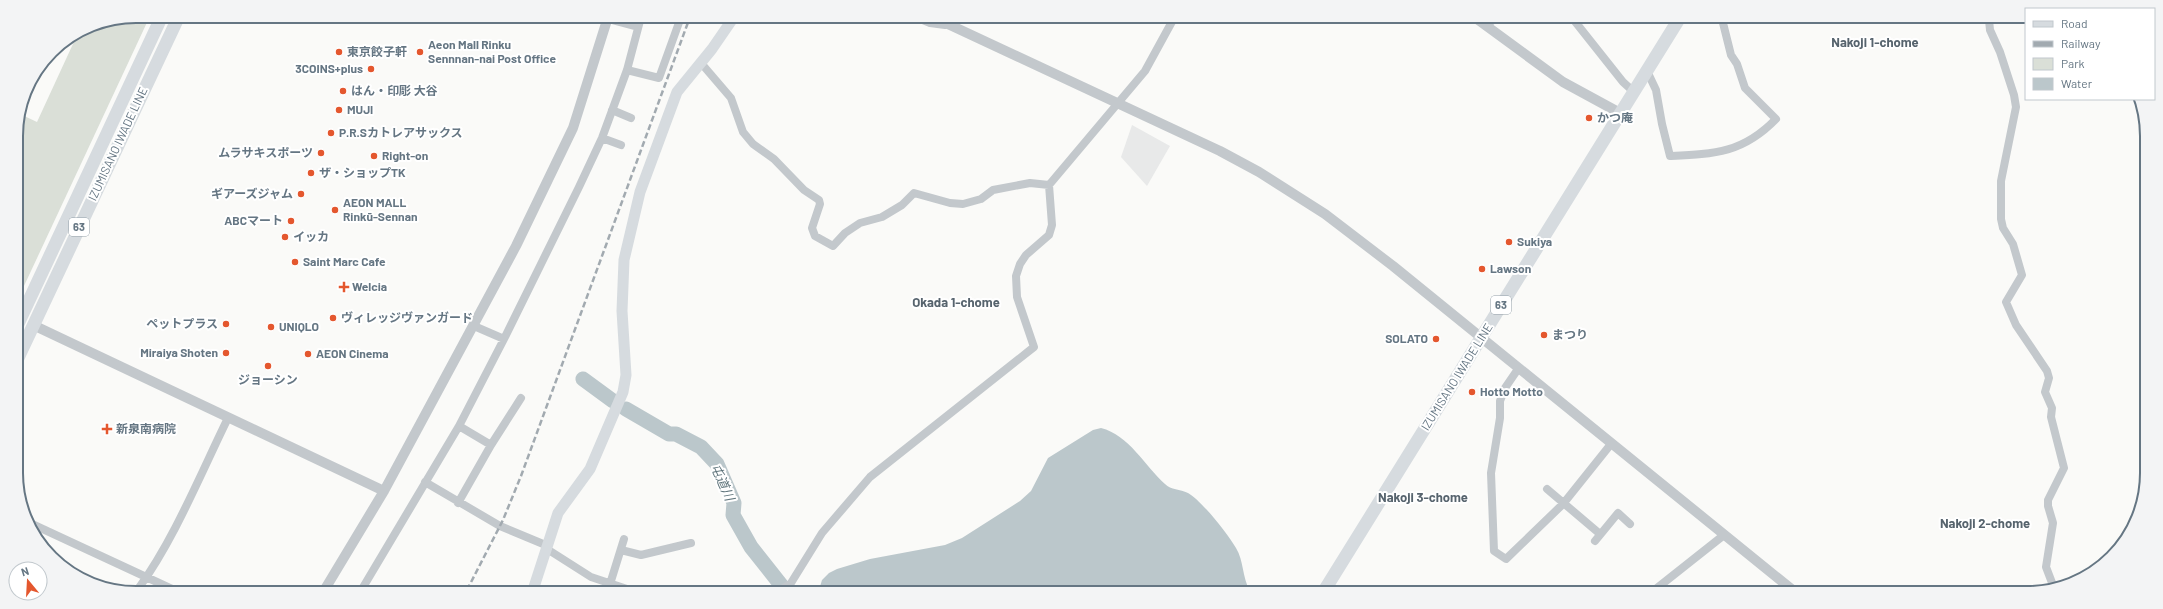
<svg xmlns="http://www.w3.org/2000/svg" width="2163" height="609" font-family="Barlow,'Noto Sans JP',sans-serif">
<rect width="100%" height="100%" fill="#fafaf8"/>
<path fill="#e8e9e9" d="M 1132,125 L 1170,146 L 1147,186 L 1121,157 Z"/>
<path fill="#dadfd7" d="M 136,16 L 150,16 L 17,301 L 16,128 L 20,114 L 37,122 L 78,33 L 90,25 Z"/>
<path fill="#bbc7cb" d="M 1101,428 C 1129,435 1145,466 1165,484 C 1171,490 1180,489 1188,493 C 1201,500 1228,534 1236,548 C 1244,561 1242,577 1250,591 L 819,590 L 822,580 L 829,573 L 837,569 L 870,559 L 945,545 L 962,538 L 1020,501 L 1031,491 L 1048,458 L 1093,430 Z"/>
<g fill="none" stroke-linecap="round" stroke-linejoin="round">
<path stroke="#bbc7cb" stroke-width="15" d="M 583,379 L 613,401
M 626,409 L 669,434 L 676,434 L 701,447 L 717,464 L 734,503 L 733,515 L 751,547 L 785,590"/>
<path stroke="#c3c8cc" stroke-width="8" d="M 918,18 L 930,23 L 945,25
M 608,19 L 638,27
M 1573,19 L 1623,82 L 1634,92
M 1989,20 L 1990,30 L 2000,52 L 2014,95 L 2016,107 L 2001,181 L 2001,219 L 2003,228 L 2013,244 L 2022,275 L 2006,302 L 2016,325 L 2047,371 L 2049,378 L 2045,392 L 2052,408 L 2051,417 L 2064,468 L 2048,500 L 2048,506 L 2053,523 L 2046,567 L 2054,588
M 1486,26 L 1494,19
M 701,63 L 731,98 L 743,132 L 753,144 L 774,159 L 804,190 L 819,200 L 820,204 L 812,228 L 815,236 L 833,246 L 845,233 L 860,223 L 882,217 L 902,205 L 914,193 L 950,203 L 963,204 L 981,199 L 993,190 L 1030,183 L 1049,185 L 1145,71 L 1174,18
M 627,70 L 659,78 L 681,17
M 1647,71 L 1656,90 L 1662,124 L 1670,156 C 1715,154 1743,153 1776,119 L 1745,88 L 1737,64 L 1731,55 L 1722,19
M 612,110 L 631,118
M 602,138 L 621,145
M 474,326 L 504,339
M 1518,369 L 1505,388 L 1500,401 L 1500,418 L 1491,473 L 1494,551 L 1506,559 L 1563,504 L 1611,444
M 459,426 L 491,445
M 425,482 L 500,526 L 548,546
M 1547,489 L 1600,534
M 458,503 L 491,445 L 521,398
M 32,524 L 172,589
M 1595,541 L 1618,513 L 1630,524
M 547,549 L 591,577 L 630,590
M 621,550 L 641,555 L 691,543
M 610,584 L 624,539
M 138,589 C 174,540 201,473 228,418
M 362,589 L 459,426 L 504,339 L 579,187 L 602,138 L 627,70 L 641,17
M 780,590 L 791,583 L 822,533 L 870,477 L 1034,347 L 1017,297 L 1016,276 L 1020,264 L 1026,255 L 1049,235 L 1052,225 L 1049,185
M 1652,592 L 1724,535"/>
<path stroke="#c3c8cc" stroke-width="10" d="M 935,18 L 1220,151 L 1259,172 L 1325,214 L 1393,266 L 1795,592
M 1477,19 L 1563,82 L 1620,113
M 33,325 L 384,491
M 325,589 L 384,491 L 516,246 L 573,128 L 608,17"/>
<path stroke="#d6dbdf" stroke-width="11" d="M 533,590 L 558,513 L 590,469 L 623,392 L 626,375 L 622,311 L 624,260 L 640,192 L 677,92 L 712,49 L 734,17"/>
<path stroke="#d6dbdf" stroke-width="13" d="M 17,326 L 162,16
M 18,358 L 179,16
M 1324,591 L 1679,19"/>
<path stroke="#a2aab0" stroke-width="2.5" stroke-dasharray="6 3" stroke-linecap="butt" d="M 467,590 L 503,520 L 521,476 L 690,17"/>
</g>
<g fill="#e4572e" stroke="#fff" stroke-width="1.5">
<circle cx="339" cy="52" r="4"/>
<circle cx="420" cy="52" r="4"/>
<circle cx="371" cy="69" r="4"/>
<circle cx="343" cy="91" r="4"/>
<circle cx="339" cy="110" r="4"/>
<circle cx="1589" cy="118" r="4"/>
<circle cx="331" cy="133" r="4"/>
<circle cx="321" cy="153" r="4"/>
<circle cx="374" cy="156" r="4"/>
<circle cx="311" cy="173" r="4"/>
<circle cx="301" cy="194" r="4"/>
<circle cx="335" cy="210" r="4"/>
<circle cx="291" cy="221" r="4"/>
<circle cx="285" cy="237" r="4"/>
<circle cx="1509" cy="242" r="4"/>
<circle cx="295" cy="262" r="4"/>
<circle cx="1482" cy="269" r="4"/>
<path d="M342 281h4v4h4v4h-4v4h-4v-4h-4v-4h4z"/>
<circle cx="333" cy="318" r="4"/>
<circle cx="226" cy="324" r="4"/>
<circle cx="271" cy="327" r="4"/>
<circle cx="1544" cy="335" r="4"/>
<circle cx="1436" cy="339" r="4"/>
<circle cx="226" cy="353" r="4"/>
<circle cx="308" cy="354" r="4"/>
<circle cx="268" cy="366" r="4"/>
<circle cx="1472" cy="392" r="4"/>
<path d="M105 423h4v4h4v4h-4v4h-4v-4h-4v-4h4z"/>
</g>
<g text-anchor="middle" stroke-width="4" stroke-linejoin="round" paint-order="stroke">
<g fill="#fff" stroke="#939fa8" stroke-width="1">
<rect x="69" y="218" width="20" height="18" rx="3"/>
<rect x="1491" y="296" width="20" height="18" rx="3"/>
</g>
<g font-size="11" font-weight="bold" fill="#657683">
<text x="79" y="231">63</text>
<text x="1501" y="309">63</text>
</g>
<g font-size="12" font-weight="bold" fill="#657683" stroke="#fff" text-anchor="start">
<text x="428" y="49">Aeon Mall Rinku<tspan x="428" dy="14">Sennnan-nai Post Office</tspan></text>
<text x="347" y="56">東京餃子軒</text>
<text x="363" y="73" text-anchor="end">3COINS+plus</text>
<text x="351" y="95">はん・印彫 大谷</text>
<text x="347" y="114">MUJI</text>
<text x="1597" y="122">かつ庵</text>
<text x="339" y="137">P.R.Sカトレアサックス</text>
<text x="313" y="157" text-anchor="end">ムラサキスポーツ</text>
<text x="382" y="160">Right-on</text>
<text x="319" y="177">ザ・ショップTK</text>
<text x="293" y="198" text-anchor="end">ギアーズジャム</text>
<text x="343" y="207">AEON MALL<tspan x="343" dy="14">Rinkū-Sennan</tspan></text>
<text x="283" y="225" text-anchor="end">ABCマート</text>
<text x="293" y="241">イッカ</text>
<text x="1517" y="246">Sukiya</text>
<text x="303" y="266">Saint Marc Cafe</text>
<text x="1490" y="273">Lawson</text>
<text x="352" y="291">Welcia</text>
<text x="341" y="322">ヴィレッジヴァンガード</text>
<text x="218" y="328" text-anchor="end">ペットプラス</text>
<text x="279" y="331">UNIQLO</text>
<text x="1552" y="339">まつり</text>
<text x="1428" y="343" text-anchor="end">SOLATO</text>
<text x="218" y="357" text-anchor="end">Miraiya Shoten</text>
<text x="316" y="358">AEON Cinema</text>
<text x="268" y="384" text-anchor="middle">ジョーシン</text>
<text x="1480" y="396">Hotto Motto</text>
<text x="116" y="433">新泉南病院</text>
</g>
<g font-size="12" fill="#657683" stroke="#fff">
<text transform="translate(118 144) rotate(-65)" y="4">IZUMISANO IWADE LINE</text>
<text transform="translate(1457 377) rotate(-58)" y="4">IZUMISANO IWADE LINE</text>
</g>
<g font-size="13" font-weight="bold" fill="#57646e" stroke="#fff">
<text x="1875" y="47">Nakoji 1-chome</text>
<text x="956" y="307">Okada 1-chome</text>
<text x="1423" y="502">Nakoji 3-chome</text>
<text x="1985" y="528">Nakoji 2-chome</text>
</g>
<g font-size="13" font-style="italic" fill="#60757c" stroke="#fff">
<text transform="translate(723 482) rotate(66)" y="5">屯道川</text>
</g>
</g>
<path d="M0 0H2163V609H0ZM136 23H2027A113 113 0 0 1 2140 136V473A113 113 0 0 1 2027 586H136A113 113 0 0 1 23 473V136A113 113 0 0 1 136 23Z" fill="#f3f4f5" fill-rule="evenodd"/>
<path fill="none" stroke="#657683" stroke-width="2" d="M136 23H2027A113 113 0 0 1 2140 136V473A113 113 0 0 1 2027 586H136A113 113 0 0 1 23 473V136A113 113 0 0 1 136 23Z"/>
<rect x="2025" y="8" width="130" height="92" fill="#ffffff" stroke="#c1c8cd"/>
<rect x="2033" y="21" width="20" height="6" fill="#d6dbdf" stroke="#c1c8cd"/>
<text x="2061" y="28" font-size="12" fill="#657683">Road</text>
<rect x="2033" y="41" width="20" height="6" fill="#a2aab0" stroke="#c1c8cd"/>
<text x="2061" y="48" font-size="12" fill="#657683">Railway</text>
<rect x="2033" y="58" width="20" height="12" fill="#dadfd7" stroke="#c1c8cd"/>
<text x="2061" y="68" font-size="12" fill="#657683">Park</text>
<rect x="2033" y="78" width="20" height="12" fill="#bbc7cb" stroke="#c1c8cd"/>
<text x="2061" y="88" font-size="12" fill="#657683">Water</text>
<g transform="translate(28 581) rotate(342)"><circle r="19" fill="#ffffff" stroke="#c1c8cd"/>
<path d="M0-3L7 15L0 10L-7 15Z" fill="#e4572e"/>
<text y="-6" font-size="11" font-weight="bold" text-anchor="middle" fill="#657683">N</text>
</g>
</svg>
